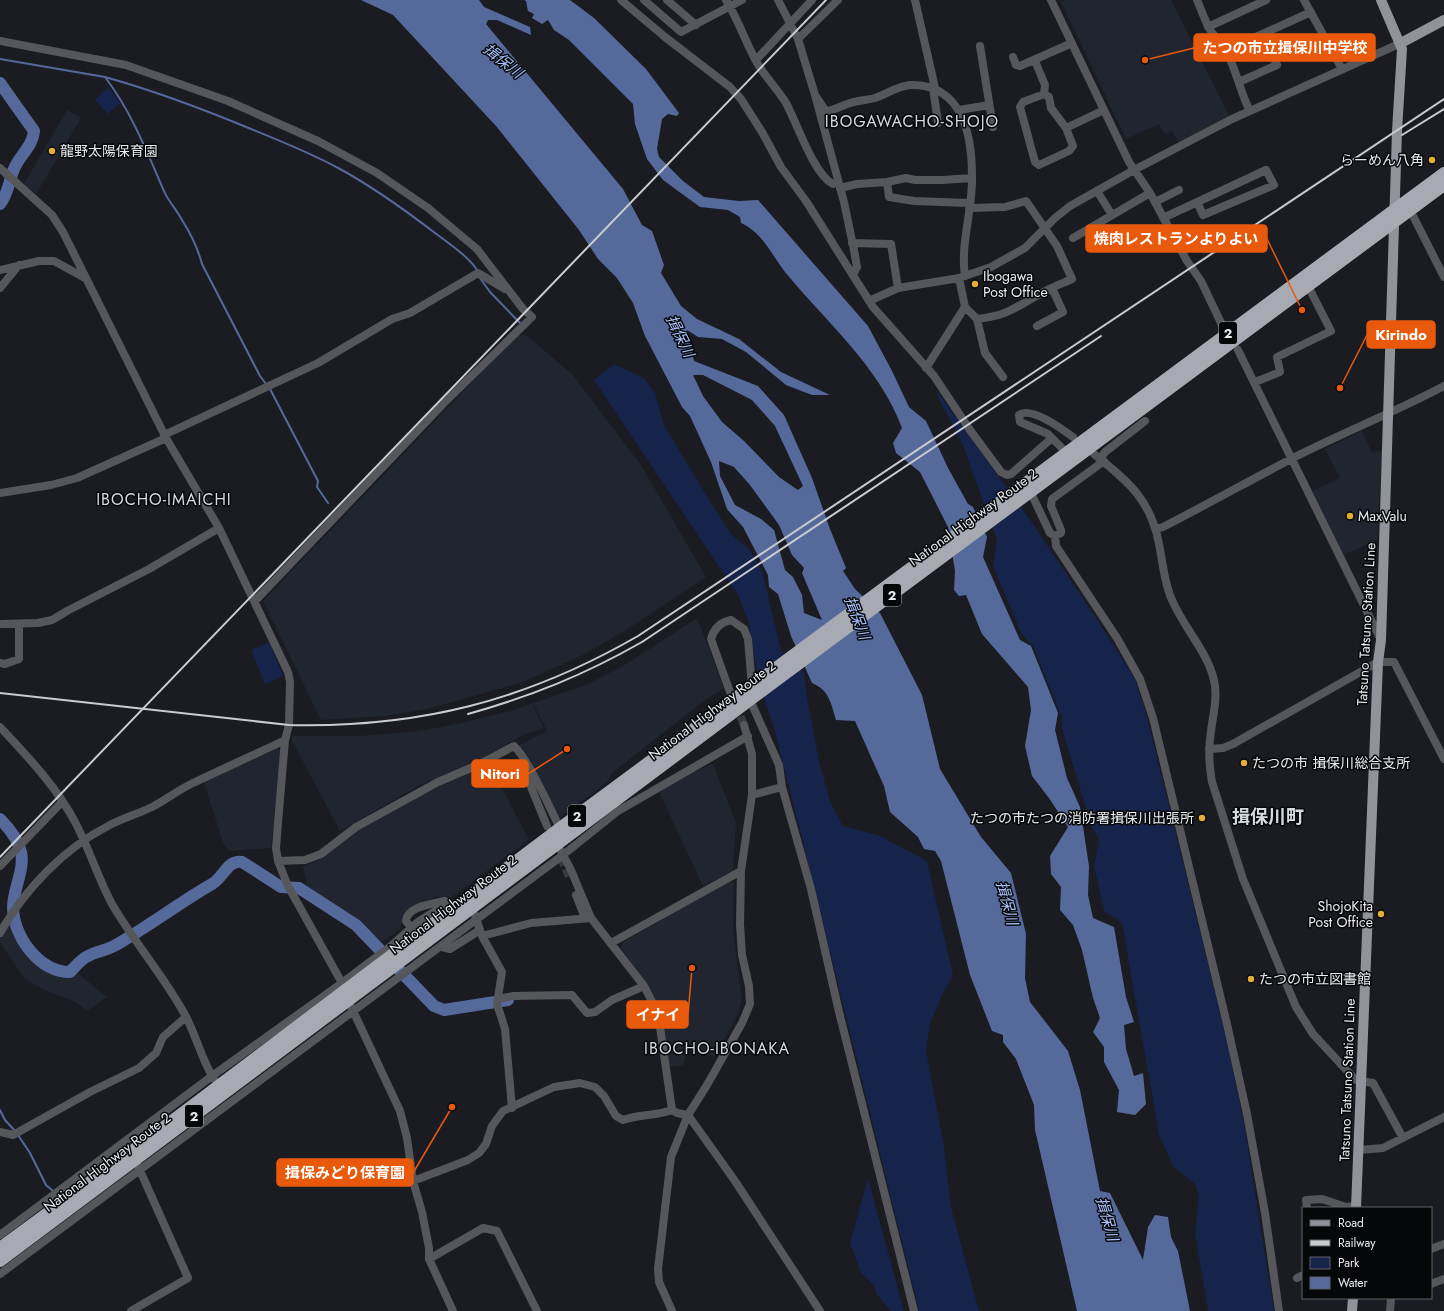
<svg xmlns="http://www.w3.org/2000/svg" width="1444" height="1311" font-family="Jost,'Noto Sans JP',sans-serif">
<rect width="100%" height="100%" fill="#1a1c22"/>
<path fill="#202530" d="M 1066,0 L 1171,0 L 1230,117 L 1179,143 L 1172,131 L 1165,134 L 1159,124 L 1126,139 L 1061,2 Z
M 67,110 L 81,118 L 36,194 L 24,184 Z
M 517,335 L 527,336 L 572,374 L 641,465 L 706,577 L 623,632 L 581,656 L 520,683 L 427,709 L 385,716 L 321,720 L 263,601 Z
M 1362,431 L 1372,453 L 1382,450 L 1377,540 L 1341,556 L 1311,492 L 1340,478 L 1325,449 Z
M 697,618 L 724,688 L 705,700 L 612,773 L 609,781 L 558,818 L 518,746 L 547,731 L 533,703 L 586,685 L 623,666 Z
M 532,703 L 544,728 L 525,734 L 478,761 L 418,786 L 340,831 L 292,741 L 292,736 L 357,736 L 412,732 L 452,725 L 514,710 Z
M 276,746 L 281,751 L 271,848 L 230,851 L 223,843 L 204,782 Z
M 489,763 L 529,840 L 452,897 L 435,897 L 407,909 L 400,929 L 382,942 L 333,904 L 308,891 L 303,866 L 317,861 L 360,828 L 452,779 Z
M 713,764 L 736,823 L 733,871 L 703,886 L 659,792 L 695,771 Z
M 729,881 L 734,882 L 733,930 L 742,999 L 738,1014 L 715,1057 L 688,1047 L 683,1065 L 668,1067 L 660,1010 L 645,983 L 621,949 L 622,943 Z
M 12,918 L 21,942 L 38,964 L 50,972 L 62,976 L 69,975 L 75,971 L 107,997 L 87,1011 L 74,1001 L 45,990 L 25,979 L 0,943 L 0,937 Z"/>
<path fill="#16234a" d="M 108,87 L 120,103 L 108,114 L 95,100 Z
M 614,364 L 644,378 L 655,393 L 664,425 L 709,500 L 732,535 L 749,549 L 762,570 L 781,651 L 804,672 L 807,697 L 819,761 L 830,801 L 843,826 L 878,835 L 927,861 L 953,975 L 941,997 L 930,1024 L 926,1050 L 944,1147 L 951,1207 L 979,1311 L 919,1311 L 800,830 L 774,728 L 765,701 L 756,667 L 749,623 L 738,595 L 594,380 Z
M 936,390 L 1033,524 L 1098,621 L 1135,679 L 1147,717 L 1225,1033 L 1243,1117 L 1274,1311 L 1208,1311 L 1195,1234 L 1199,1196 L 1195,1184 L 1173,1166 L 1159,1135 L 1122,923 L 1104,911 L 1094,866 L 1099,839 L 1092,828 L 1062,729 L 1062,718 L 1033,646 L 1021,633 L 993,566 L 997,540 L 962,443 L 938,397 Z
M 269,642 L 283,676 L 265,684 L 251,650 Z
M 868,1178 L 904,1311 L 891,1311 L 877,1295 L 874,1285 L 861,1273 L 850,1243 Z"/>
<path fill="#55699b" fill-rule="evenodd" d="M 361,0 L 479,0 L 484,7 L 530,27 L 531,35 L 497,20 L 488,20 L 486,24 L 623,189 L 642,225 L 652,231 L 664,265 L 661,273 L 681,306 L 697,319 L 739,339 L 781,372 L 830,395 L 812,395 L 786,385 L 746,352 L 722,339 L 698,337 L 687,330 L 694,361 L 758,386 L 784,415 L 812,478 L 830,529 L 846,568 L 843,571 L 855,589 L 880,613 L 922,695 L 940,769 L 981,837 L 1011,873 L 1026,934 L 1025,978 L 1030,1002 L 1068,1051 L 1080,1090 L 1100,1191 L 1110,1193 L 1143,1260 L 1148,1227 L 1155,1215 L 1168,1217 L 1171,1237 L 1178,1251 L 1190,1311 L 1077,1311 L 1035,1130 L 1034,1105 L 1016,1059 L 1003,1042 L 1003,1035 L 992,1031 L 970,975 L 941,861 L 935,851 L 924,849 L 918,837 L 890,812 L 884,786 L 855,721 L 836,720 C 831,703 829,690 812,683 L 791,636 L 778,594 L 769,587 L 768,575 L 743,527 L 727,509 L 711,462 L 690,416 L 682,407 L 645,336 L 633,303 L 617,278 L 598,259 L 579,230 L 496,126 L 393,15 ZM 693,375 L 703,375 L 752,400 L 775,426 L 803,486 L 798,490 L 779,477 L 744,441 L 722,422 L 703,396 ZM 719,461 L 734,467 L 750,485 L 779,525 L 792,555 L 804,568 L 802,573 L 822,620 L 804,613 L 802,595 L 793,577 L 785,570 L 774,530 L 761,519 L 735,505 L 720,476 Z
M 524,0 L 570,0 L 594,18 L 646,69 L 679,113 L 677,116 L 668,114 L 662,119 L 657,149 L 659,157 L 683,181 L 704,197 L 739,201 L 758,200 L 868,326 L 892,371 L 909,407 L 926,421 L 948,468 L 968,504 L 973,507 L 987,537 L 983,557 L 1020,640 L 1031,646 L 1058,713 L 1055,730 L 1067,778 L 1080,807 L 1089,866 L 1088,895 L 1093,918 L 1114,927 L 1126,997 L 1134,1022 L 1124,1025 L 1126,1049 L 1134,1076 L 1143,1073 L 1146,1104 L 1135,1115 L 1117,1112 L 1119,1090 L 1104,1062 L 1104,1047 L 1093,1032 L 1100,1018 L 1093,998 L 1082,950 L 1073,925 L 1060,910 L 1061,887 L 1051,874 L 1050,856 L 1068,827 L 1049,798 L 1032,776 L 1025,746 L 1031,710 L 1028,687 L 982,634 L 966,595 L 959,596 L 954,590 L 955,571 L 948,527 L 920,472 L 896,453 L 893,443 L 902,428 C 879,366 826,322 785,272 C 771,254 763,233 741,223 L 740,217 L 728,210 L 700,207 L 663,180 L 647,159 L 635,124 L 633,104 L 569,40 L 554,30 L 548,20 L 542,24 L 532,18 L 534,14 L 528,11 L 526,1 Z"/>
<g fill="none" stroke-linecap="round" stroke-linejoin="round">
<path stroke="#55699b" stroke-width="2" d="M 0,59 L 105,77 C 131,111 147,152 164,191 C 168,201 177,210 182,220 C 191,234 198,249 202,264 L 260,376 L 266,384
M 105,77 C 155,91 203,109 251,129 C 281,141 311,153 340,169 C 373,187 405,210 435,233 C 447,242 472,259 478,272
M 480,278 L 490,292 L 521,324
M 269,387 L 318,481 L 317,487 L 328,503
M 0,1110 L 5,1120 L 15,1131
M 18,1135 L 30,1153 L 46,1185 L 53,1191"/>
<path stroke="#55699b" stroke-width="12" d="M 0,83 L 34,131 C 33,146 19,156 14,169 C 9,180 8,195 0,204
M 0,819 C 9,828 18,839 21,852 C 25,870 13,889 13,907 C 13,936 39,972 70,972 C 75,967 81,959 88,956 C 97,951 108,950 116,945 C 149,926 179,903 212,884 C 224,877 227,860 242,862 L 281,887 L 299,888 L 356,925 L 434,1006 L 444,1010 L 508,1000"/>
<path stroke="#393b41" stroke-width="8" stroke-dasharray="8 4" stroke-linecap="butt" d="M 736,705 L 744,725
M 561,858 L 570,879"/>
<path stroke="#56575a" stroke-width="8" d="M 621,0 L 665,37 L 730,87 L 741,99 L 762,132 L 781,167 L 806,201 L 873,307 L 934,376 L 970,430 L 1001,472 L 1007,475 L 1011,474 L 1052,438
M 644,0 L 681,32 L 742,0
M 667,0 L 696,25
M 726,0 C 738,19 745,41 756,61 C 764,76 777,88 786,103 C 797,123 814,175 833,184 L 838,182
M 778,0 L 798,39 L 815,95 L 844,202 L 854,250 L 857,267 L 853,275
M 915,0 L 935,88
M 1051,0 L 1129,162 L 1150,193 L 1187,261 L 1201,281 L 1222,325
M 1197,0 C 1201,9 1204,18 1208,26 C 1212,35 1221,42 1226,51 C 1237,71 1240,92 1250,111
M 1304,0 L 1342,69
M 1208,27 L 1266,0
M 798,39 L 838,0
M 0,41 L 126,65 L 228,101 L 318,141 L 377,173 L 428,208 L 477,249 L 523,309 L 532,317 L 445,402 L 255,601
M 980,46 L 993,127
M 1225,51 L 1311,12
M 1013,57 L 1016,65 L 1020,66 L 1072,43
M 756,60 L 812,0
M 1035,61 L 1045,85 L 1044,94 L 1049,97 L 1051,108 L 1066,128 L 1073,146 L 1069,151 L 1039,165 L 1035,162 L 1020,107 L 1023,102 L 1044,94
M 1239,82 L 1277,65 L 1263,34
M 933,88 L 938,123
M 815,95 L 825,110 L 828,111 C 837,109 845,104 854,102 C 861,100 868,100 875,98 C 887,94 899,85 912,85 C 963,85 972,136 972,176 C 973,210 960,243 965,276
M 959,110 L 989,105
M 1066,128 L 1104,110
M 0,168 L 52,215 L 63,232 L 166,438 L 219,528 L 288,672 L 290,682 L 289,725 L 285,740 L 278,823 L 276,848 L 278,861 L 288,886 L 342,983 L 348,1000 L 400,1111 L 407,1138 L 413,1181 L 422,1212 L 429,1248 L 429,1259 L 453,1311
M 887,182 L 889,197 L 914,201 L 969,203
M 840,188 L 857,184 L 887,182 L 906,178 L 915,180 L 942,180 L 972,178
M 1097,191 L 1112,215
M 1155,202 L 1179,190
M 1408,206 L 1444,277
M 1163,218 L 1266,170 L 1274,185 L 1203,215 L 1197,202
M 1073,238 L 1150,193
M 852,243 L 891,244 L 898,288
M 0,270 L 39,261 L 54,261 L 85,278
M 0,288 L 19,265
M 869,301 L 898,288 L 959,278 L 991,267 L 1025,248 L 1055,218 L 1070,206 L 1134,170 L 1232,119 L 1401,43
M 965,307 L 977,319 C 1009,315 1014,308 1040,294 C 1050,288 1061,284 1072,279 L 1057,246 L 1026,201 L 1005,207 L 969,208
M 977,319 L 985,353 L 1003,377
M 1037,326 L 1063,312 L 1052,288
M 1238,350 L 1381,640
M 926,368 L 965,307 L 959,278
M 1255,382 L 1280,372 L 1277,357 L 1331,331 L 1308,286
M 164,435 L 318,363 L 392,319 L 410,313 L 478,273 L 505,289
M 1067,453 L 1048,434 L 1020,422 L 1019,415 C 1031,406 1062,429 1073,437
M 1094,454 C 1128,481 1151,500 1159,544 C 1163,563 1164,583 1172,600 C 1184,628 1207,651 1214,680 C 1218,697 1213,715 1211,731 C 1208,749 1209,765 1212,782 L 1243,879 L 1296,1007 L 1313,1034 L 1352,1076 L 1356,1080 L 1373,1083 L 1403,1138
M 1100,459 L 1105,452 L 1145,421
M 0,493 L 51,485 L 77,478 L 166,438
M 1031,493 L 1050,533 L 1055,536
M 1156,529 L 1163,527 C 1206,505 1249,481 1293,458 C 1342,433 1395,412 1444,386
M 1055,536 L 1056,546 L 1117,638 L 1140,679 L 1153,718 L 1227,1024 L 1247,1114 L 1265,1213 L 1279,1311
M 1055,536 L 1061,533 L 1061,530 L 1051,506 L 1052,499 L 1104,461
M 0,624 L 38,623 L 52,620 L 67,611 L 149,569 L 219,528
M 0,663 L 5,664 L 19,659 L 19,624
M 730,692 L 711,639 C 714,628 721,622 731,620 L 744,629 L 748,639 L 752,687
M 750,700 L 779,765 L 782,787 L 811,889 L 839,1012 L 914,1311
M 0,727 C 27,756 56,786 75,822 C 89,848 98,878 112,904 C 134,942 163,975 184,1013 C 196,1034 201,1059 214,1079
M 1209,749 L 1223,748 L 1233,744 L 1378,662 L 1394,662 L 1444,759
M 530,774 L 531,787 L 547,826
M 752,795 L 782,787
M 561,851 L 571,870 L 591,918 L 644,986 L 658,1013 L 672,1110 L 677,1113 L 688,1115 L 735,1181 L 820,1311
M 278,861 L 305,860 L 321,854 L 356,827 L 438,782 L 480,764 L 514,746 C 530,762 549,807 560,828
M 0,866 L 62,802
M 576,895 L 585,918
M 475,915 L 482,936 L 502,972 L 497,1004 L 505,1029 L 512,1108
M 410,926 L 406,921 C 407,906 433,904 445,901 L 448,903
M 0,933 C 25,889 64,848 110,825 C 123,818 138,814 152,807 C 165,800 177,791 191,784 C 222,769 254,755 285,740
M 482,936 L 531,923 L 591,918
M 611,943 L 741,871
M 442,947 L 450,949 L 480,930
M 498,999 L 513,996 L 572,995 L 587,1013 L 595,1012 L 612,1000 L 644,986
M 0,1132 L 13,1135 L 90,1092 L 139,1068 L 156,1053 L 163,1037 L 186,1017
M 1359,1150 L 1383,1148 L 1444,1117
M 413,1181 L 468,1160 L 479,1153 L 486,1144 L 492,1126 L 503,1111 L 554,1087 L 580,1083 L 595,1087 L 604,1096 L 616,1116 L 623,1120 C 640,1114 656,1116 672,1110
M 1307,1208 L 1306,1200 L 1322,1199 L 1346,1207 L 1356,1206
M 0,1235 L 212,1076 L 342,983 L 391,946 L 418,922 L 448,903
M 1431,1249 L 1444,1244
M 429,1259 L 483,1228 L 497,1231 L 537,1311
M 0,1274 L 563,855 L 618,811 L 748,736
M 1297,1278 L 1303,1275
M 1431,1284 L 1444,1279
M 131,1311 L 188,1278 L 138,1166
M 672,1311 L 659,1282 L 658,1269 L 671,1157 L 688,1115 L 707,1085 L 742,1023 L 750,1004 L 749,986 L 742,955 L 740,924 L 741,871 L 752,795 L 752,754 L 744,725
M 1390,1311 L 1391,1298"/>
<path stroke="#909399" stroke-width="10" d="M 1401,43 L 1444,20
M 1356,1208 L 1378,662 L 1381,640 L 1397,131 L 1402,49 L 1381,0
M 1352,1311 L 1353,1298"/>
<path stroke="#a7aab2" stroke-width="12" d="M 0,1248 L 128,1154 L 560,828 L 1444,173
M 0,1261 L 750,700 L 1444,185"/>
<path stroke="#caccd0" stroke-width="2" d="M 1402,135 L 1444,109
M 0,693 L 289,725 C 419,728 525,701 638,636 L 1444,99
M 468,714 C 532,696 584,675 642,642 L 1101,336
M 0,857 L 826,0"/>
</g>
<g fill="#e4ae35" stroke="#060709" stroke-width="1.5">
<circle cx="52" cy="151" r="4"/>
<circle cx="1432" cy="160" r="4"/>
<circle cx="975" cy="284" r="4"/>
<circle cx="1350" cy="516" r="4"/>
<circle cx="1244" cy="763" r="4"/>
<circle cx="1202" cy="818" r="4"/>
<circle cx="1381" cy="914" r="4"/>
<circle cx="1251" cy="979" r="4"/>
</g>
<g text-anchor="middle" stroke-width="3" stroke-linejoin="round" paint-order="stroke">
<g fill="#060709" stroke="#a6a7ab" stroke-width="1">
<rect x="1219" y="322" width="18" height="22" rx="3"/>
<rect x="883" y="584" width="18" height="22" rx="3"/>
<rect x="568" y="805" width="18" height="22" rx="3"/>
<rect x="185" y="1105" width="18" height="22" rx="3"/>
</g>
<g font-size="13" font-weight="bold" fill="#eaecf0">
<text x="1228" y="338">2</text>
<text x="892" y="600">2</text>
<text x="577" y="821">2</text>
<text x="194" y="1121">2</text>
</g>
<g font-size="14" fill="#eaecf0" stroke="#060709" text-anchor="start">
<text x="60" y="156">龍野太陽保育園</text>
<text x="1424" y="165" text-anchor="end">らーめん八角</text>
<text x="983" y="281">Ibogawa<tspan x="983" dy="16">Post Office</tspan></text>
<text x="1358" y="521">MaxValu</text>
<text x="1252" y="768">たつの市 揖保川総合支所</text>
<text x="1194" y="823" text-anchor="end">たつの市たつの消防署揖保川出張所</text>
<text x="1373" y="911" text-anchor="end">ShojoKita<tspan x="1373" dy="16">Post Office</tspan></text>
<text x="1259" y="984">たつの市立図書館</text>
</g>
<g font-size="14" fill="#eaecf0" stroke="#060709">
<text transform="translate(973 517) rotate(-36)" y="5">National Highway Route 2</text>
<text transform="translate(1366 624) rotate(-87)" y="5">Tatsuno Tatsuno Station Line</text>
<text transform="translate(712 710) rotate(-37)" y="5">National Highway Route 2</text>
<text transform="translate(453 904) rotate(-37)" y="5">National Highway Route 2</text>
<text transform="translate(1347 1080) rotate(-88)" y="5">Tatsuno Tatsuno Station Line</text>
<text transform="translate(107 1162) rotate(-37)" y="5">National Highway Route 2</text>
</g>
<g font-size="15" font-style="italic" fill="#a9c2fe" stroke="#060709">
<text transform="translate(503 61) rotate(39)" y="5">揖保川</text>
<text transform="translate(680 336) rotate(64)" y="5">揖保川</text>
<text transform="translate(857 618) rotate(69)" y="5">揖保川</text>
<text transform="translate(1007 903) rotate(75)" y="5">揖保川</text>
<text transform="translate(1107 1219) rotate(74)" y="5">揖保川</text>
</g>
<g font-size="16" letter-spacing="1" fill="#d6dae2" stroke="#060709">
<text x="912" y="127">IBOGAWACHO-SHOJO</text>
<text x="164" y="505">IBOCHO-IMAICHI</text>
<text x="717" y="1054">IBOCHO-IBONAKA</text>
</g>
<g font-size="18" font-weight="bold" fill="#d6dae2" stroke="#060709">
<text x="1268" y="823">揖保川町</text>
</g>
</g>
<path fill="none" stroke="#e8590c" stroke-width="1.5" d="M1145 60L1194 48M1302 310L1267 239M1340 388L1367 335M567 749L528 774M692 968L688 1015M452 1107L413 1173"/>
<g fill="#e8590c" stroke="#060709" stroke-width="1.5">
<circle cx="1145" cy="60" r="4"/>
<circle cx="1302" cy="310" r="4"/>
<circle cx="1340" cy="388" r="4"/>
<circle cx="567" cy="749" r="4"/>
<circle cx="692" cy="968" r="4"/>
<circle cx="452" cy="1107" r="4"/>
</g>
<g fill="#e8590c" stroke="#e8590c" stroke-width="1.5">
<rect x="1194" y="34" width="181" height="27" rx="4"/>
<rect x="1086" y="225" width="181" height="27" rx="4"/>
<rect x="1367" y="321" width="68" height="27" rx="4"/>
<rect x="472" y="760" width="56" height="27" rx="4"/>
<rect x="627" y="1001" width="61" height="27" rx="4"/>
<rect x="277" y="1159" width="136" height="27" rx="4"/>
</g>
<g font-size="15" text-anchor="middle" font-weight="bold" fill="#fff">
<text x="1285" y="53">たつの市立揖保川中学校</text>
<text x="1176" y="244">焼肉レストランよりよい</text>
<text x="1401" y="340">Kirindo</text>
<text x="500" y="779">Nitori</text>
<text x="658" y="1020">イナイ</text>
<text x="345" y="1178">揖保みどり保育園</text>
</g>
<rect x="1302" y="1207" width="130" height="92" fill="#060709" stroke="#616365"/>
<rect x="1310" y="1220" width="20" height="6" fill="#909399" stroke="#616365"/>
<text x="1338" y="1227" font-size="12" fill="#eaecf0">Road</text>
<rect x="1310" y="1240" width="20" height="6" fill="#caccd0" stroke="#616365"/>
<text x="1338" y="1247" font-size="12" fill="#eaecf0">Railway</text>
<rect x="1310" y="1257" width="20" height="12" fill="#16234a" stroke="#616365"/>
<text x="1338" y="1267" font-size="12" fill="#eaecf0">Park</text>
<rect x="1310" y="1277" width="20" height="12" fill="#55699b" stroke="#616365"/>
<text x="1338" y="1287" font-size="12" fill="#eaecf0">Water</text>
</svg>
